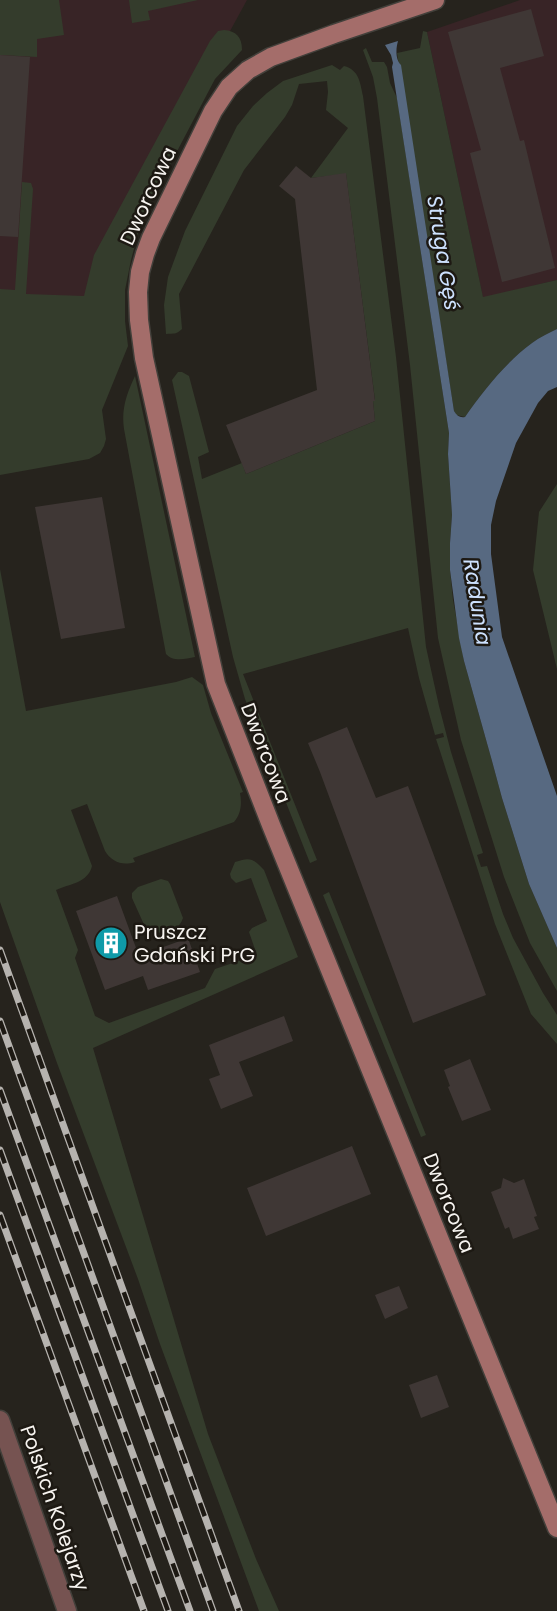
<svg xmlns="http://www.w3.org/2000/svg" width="557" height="1611" font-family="Poppins,sans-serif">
<rect width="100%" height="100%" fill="#26231d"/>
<path fill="#382426" d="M 0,0 L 247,0 L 0,452 Z
M 520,0 L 557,0 L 557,280 L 483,298 L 427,32 Z"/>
<path fill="#343c2c" d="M 0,0 L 59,0 L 64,35 L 37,39 L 37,57 L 0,55 Z
M 129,0 L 198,0 L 148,11 L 150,20 L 132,23 Z
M 224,30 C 236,31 242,37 242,50 L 215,79 L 153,197 L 139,230 L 131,260 L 125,290 L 125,321 L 128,346 L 102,410 L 106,439 L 104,446 L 100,453 L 89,459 L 0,475 L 0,289 L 15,290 L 22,182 L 31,183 L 33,189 L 26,294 L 84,296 L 94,255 L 210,41 L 218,31 Z
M 423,31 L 427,32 L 483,297 L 557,280 L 557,329 C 549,333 540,337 532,343 C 506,362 483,391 465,417 L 456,415 L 454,411 L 397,53 L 420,48 Z
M 366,48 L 372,62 L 384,62 L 387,67 L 390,83 L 397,98 L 449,433 L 448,454 L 452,515 L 450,543 L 450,570 L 453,600 L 464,661 L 492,761 L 502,798 L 529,884 L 557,948 L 557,991 L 530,943 L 504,877 L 461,740 L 438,638 L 410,365 L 377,98 L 373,77 L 363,50 Z
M 332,65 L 340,70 L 344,66 C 359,70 360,82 363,96 L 396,357 L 426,647 L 439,706 L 451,752 L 483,853 L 477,855 L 481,867 L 487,866 L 503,914 L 513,938 L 543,993 L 557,1015 L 557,1044 L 531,1014 L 495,924 L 440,751 L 436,739 L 444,737 L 443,733 L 435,735 L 419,678 L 408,628 L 243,674 L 317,860 L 310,863 L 245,699 L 233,657 L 172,380 L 178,372 L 182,372 L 189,376 L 209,452 L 198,457 L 202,479 L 242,463 L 246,474 L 375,421 L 373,401 L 375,400 L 346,174 L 311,178 L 348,128 L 326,110 L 328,92 L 327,81 L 299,84 L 292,105 L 285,117 L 244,170 L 179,294 L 182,329 C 175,335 175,333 166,334 L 164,305 L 168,277 L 185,231 L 237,126 L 253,106 L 267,93 L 283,81 Z
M 135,376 L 195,657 C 185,659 173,662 166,654 L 124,429 C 121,409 127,393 135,376 Z
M 557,484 L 557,669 L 533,570 L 539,512 Z
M 0,569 L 26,711 L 176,682 L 192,677 L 203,685 L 211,713 L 243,792 L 240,793 C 242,804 241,814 234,822 L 133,858 L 135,862 C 122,866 112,862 105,851 L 87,804 L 71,810 L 92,866 C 88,883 69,884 56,890 L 78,950 L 75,958 L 95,1016 L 109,1023 L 205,988 L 215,969 L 257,955 L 249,932 L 252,928 L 267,921 L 251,878 L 236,883 L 231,878 L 230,874 L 235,862 C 250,857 253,858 264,870 L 298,957 L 93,1048 L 208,1434 L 256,1559 L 279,1611 L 259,1611 L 160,1344 L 138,1279 L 57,1063 L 0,902 Z
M 161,879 L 168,881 L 170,884 L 183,918 C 177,935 160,935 146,929 L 132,898 L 132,893 L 138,887 Z
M 329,892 L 426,1135 L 421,1137 L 323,895 Z"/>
<path fill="#576981" d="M 398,41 C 396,48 395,59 401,65 L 454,411 C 457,416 460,418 465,417 C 483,391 506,362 532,343 C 540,337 549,333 557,329 L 557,387 L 548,391 L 538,403 L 516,443 L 496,501 L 491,525 L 491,554 L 502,637 L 557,796 L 557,948 L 529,884 L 502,798 L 492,761 L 464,661 L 459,638 L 450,570 L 450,543 L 452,515 L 448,454 L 449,433 L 392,67 L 393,63 L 391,55 L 385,45 Z"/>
<path fill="#3f3735" d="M 531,9 L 544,56 L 500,68 L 520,141 L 524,140 L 555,268 L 502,282 L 470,153 L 481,150 L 448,32 Z
M 0,55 L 30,57 L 18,237 L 0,236 Z
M 296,166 L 311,178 L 346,173 L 375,401 L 373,401 L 375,421 L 246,474 L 226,425 L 317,390 L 295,199 L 279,186 Z
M 102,497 L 125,628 L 61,639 L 35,507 Z
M 347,727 L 376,798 L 408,786 L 486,995 L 413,1023 L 320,772 L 308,743 Z
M 117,896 L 139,956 L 188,938 L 200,972 L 148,990 L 143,976 L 105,990 L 76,911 Z
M 284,1016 L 293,1041 L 239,1062 L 253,1096 L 221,1109 L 209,1079 L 220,1075 L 209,1045 Z
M 470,1059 L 491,1110 L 462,1121 L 448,1087 L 450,1086 L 444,1070 Z
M 352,1146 L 371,1194 L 266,1236 L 247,1188 Z
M 503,1178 L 514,1183 L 524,1179 L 537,1216 L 534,1217 L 539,1229 L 513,1239 L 509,1227 L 505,1229 L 491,1192 L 501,1188 Z
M 399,1286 L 408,1308 L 385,1319 L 375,1295 Z
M 437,1375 L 449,1407 L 421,1418 L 409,1385 Z"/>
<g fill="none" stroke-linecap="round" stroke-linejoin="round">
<g stroke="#43403b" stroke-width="21">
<path id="street" d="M 0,1420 L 67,1611"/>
</g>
<g stroke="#43403b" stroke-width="21">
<path id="secondary" d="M 435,0 L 334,34 L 271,57 L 248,70 L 229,87 L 213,111 L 151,238 L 145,254 L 140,272 L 138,292 L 139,320 L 144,358 L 216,684 L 271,825 L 557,1528"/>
</g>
<use href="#street" stroke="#765351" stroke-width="18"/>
<use href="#secondary" stroke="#a46d6a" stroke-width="18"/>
<g stroke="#b6b3af" stroke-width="7">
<path id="rail" d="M 0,950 L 239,1611
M 0,1021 L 213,1611
M 0,1090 L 190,1611
M 0,1150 L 168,1611
M 0,1215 L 144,1611"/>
</g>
<use href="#rail" stroke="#1d1913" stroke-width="4.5" stroke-dasharray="14" stroke-linecap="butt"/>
</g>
<defs>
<g id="building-disc" transform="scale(1.725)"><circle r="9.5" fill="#0f9aa8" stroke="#1d1913"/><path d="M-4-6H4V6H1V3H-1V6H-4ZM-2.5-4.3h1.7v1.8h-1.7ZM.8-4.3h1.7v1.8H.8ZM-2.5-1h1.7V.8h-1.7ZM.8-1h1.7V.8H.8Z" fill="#fff"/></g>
</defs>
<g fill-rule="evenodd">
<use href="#building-disc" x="111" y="943"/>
</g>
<g text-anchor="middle" stroke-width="5" stroke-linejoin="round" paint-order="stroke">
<g font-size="20" fill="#f7f4f0" stroke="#1d1913">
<text transform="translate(148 196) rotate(-65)" y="7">Dworcowa</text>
<text transform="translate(266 753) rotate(69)" y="7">Dworcowa</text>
<text transform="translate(449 1203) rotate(68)" y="7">Dworcowa</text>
<text transform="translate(55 1508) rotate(71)" y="7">Polskich Kolejarzy</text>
</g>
<g font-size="20" fill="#f7f4f0" stroke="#1d1913" text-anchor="start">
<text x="134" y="939">Pruszcz<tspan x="134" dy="23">Gdański PrG</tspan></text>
</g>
<g font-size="21" font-style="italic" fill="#cee2ff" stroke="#1d1913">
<text transform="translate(443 253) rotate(81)" y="7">Struga Gęś</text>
<text transform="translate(477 602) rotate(81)" y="7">Radunia</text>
</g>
</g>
</svg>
